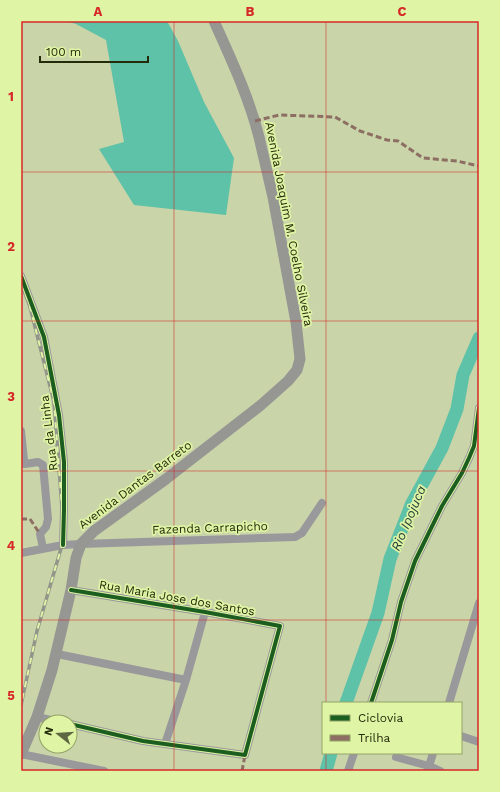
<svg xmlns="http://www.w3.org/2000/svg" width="500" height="792" font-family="'Work Sans',sans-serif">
<rect width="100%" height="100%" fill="#c9d4a9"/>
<path fill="#5dc2a7" d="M 65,21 L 167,21 L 178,41 L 204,102 L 234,158 L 226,215 L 134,205 L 99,149 L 124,142 L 106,40 L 76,24 Z"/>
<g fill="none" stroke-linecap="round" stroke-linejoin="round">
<path stroke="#5dc2a7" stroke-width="13" d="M 346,703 L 378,613 L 390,559 L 412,503 L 442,448 L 457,409 L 463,375 L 479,338
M 326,771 L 331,753"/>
<path stroke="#99989b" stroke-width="8" d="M 21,276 L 44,337 L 59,415 L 64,462 L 64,510 L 63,545
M 21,431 L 24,460 L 21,460
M 24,460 L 25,464 L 38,462 L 43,465 L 48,519 L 46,527 L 40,534 L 43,548
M 21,553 L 63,545 L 81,544 L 295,537 L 302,533 L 322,503
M 57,654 L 186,680
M 371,703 L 392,640 L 401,602 L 415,561 L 442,506 L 462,473 L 469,458 L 474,446 L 479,408
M 449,703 L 479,603
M 37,717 L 60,722
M 70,724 L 143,741 L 245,755 L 280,626 L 205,612 L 71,590
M 461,736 L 479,742
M 165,744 L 186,680 L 205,612
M 21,754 L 104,771
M 396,757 L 429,766 L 440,771
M 428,770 L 433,753
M 348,771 L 354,753"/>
<path stroke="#969693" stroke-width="11" d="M 21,754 L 37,717 L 52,670 L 71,590 L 76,558 L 81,544 L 94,531 L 166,479 L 261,405 L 288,381 L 297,370 L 300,359 L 296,322 L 273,197 L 259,137 C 249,97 231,59 214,21"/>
<g stroke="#929589" stroke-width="3.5">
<path id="rail" d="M 21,283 L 29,303 L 54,402 L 62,508 L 62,545 L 37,631 L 21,705"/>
</g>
<use href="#rail" stroke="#dff4a4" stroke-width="2" stroke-dasharray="6" stroke-linecap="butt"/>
<path stroke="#8d6e63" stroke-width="3" stroke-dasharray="6 3" stroke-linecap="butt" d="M 255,121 L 279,115 L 335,117 L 360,131 L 387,140 L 398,141 L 423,158 L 457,161 L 479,166
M 21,519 L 30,519 L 40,534
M 242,771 L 245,755"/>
<g stroke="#dff4a4" stroke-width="6">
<path id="cycleway" d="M 21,276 L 44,337 L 59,415 L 64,462 L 64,510 L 63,545
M 371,703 L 392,640 L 401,602 L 415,561 L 442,506 L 462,473 L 469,458 L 474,446 L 479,408
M 70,724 L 143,741 L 245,755 L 280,626 L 205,612 L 71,590"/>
</g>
<use href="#cycleway" stroke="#1b5e20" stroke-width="4"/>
</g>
<path fill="none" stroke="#d62828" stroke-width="1" stroke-opacity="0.55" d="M 174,21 L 174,771M 326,21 L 326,703M 21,172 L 479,172M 21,321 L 479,321M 21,471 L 479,471M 21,620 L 479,620M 326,753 L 326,771"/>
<g text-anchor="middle" stroke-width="3.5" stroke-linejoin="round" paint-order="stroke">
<g font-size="12" fill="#242b0a" stroke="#dff4a4">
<text transform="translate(289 224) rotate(79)" y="4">Avenida Joaquim M. Coelho Silveira</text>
<text transform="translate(49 433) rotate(-97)" y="4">Rua da Linha</text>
<text transform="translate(135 485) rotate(-37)" y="4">Avenida Dantas Barreto</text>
<text transform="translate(210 528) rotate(-2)" y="4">Fazenda Carrapicho</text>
<text transform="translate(177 598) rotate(10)" y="4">Rua Maria Jose dos Santos</text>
</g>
<g font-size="13" font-style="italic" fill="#233f39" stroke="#dff4a4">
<text transform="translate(408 518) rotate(-67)" y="5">Rio Ipojuca</text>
</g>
</g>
<rect width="500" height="792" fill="none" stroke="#dff4a4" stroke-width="44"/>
<rect x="322" y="702" width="140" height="52" fill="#dff4a4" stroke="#94a466"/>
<rect x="330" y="715" width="20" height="6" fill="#1b5e20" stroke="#94a466"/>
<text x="358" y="722" font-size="12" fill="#242b0a">Ciclovia</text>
<rect x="330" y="735" width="20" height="6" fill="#8d6e63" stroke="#94a466"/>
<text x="358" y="742" font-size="12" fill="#242b0a">Trilha</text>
<g transform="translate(58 734) rotate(287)"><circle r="19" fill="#dff4a4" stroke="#94a466"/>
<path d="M0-3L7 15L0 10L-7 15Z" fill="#5e6642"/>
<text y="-6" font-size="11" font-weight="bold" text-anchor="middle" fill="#242b0a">N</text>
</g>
<path d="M40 56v6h108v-6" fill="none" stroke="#242b0a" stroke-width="2"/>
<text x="46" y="56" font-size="12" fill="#242b0a" stroke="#dff4a4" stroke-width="3" paint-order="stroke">100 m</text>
<rect x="22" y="22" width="456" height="748" fill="none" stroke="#d62828" stroke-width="1.5"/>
<g font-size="13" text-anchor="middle" font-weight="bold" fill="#d62828">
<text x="98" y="16">A</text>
<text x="250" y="16">B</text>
<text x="402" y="16">C</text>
<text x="11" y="101">1</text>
<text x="11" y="251">2</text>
<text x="11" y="401">3</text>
<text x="11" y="550">4</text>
<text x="11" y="700">5</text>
</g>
</svg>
